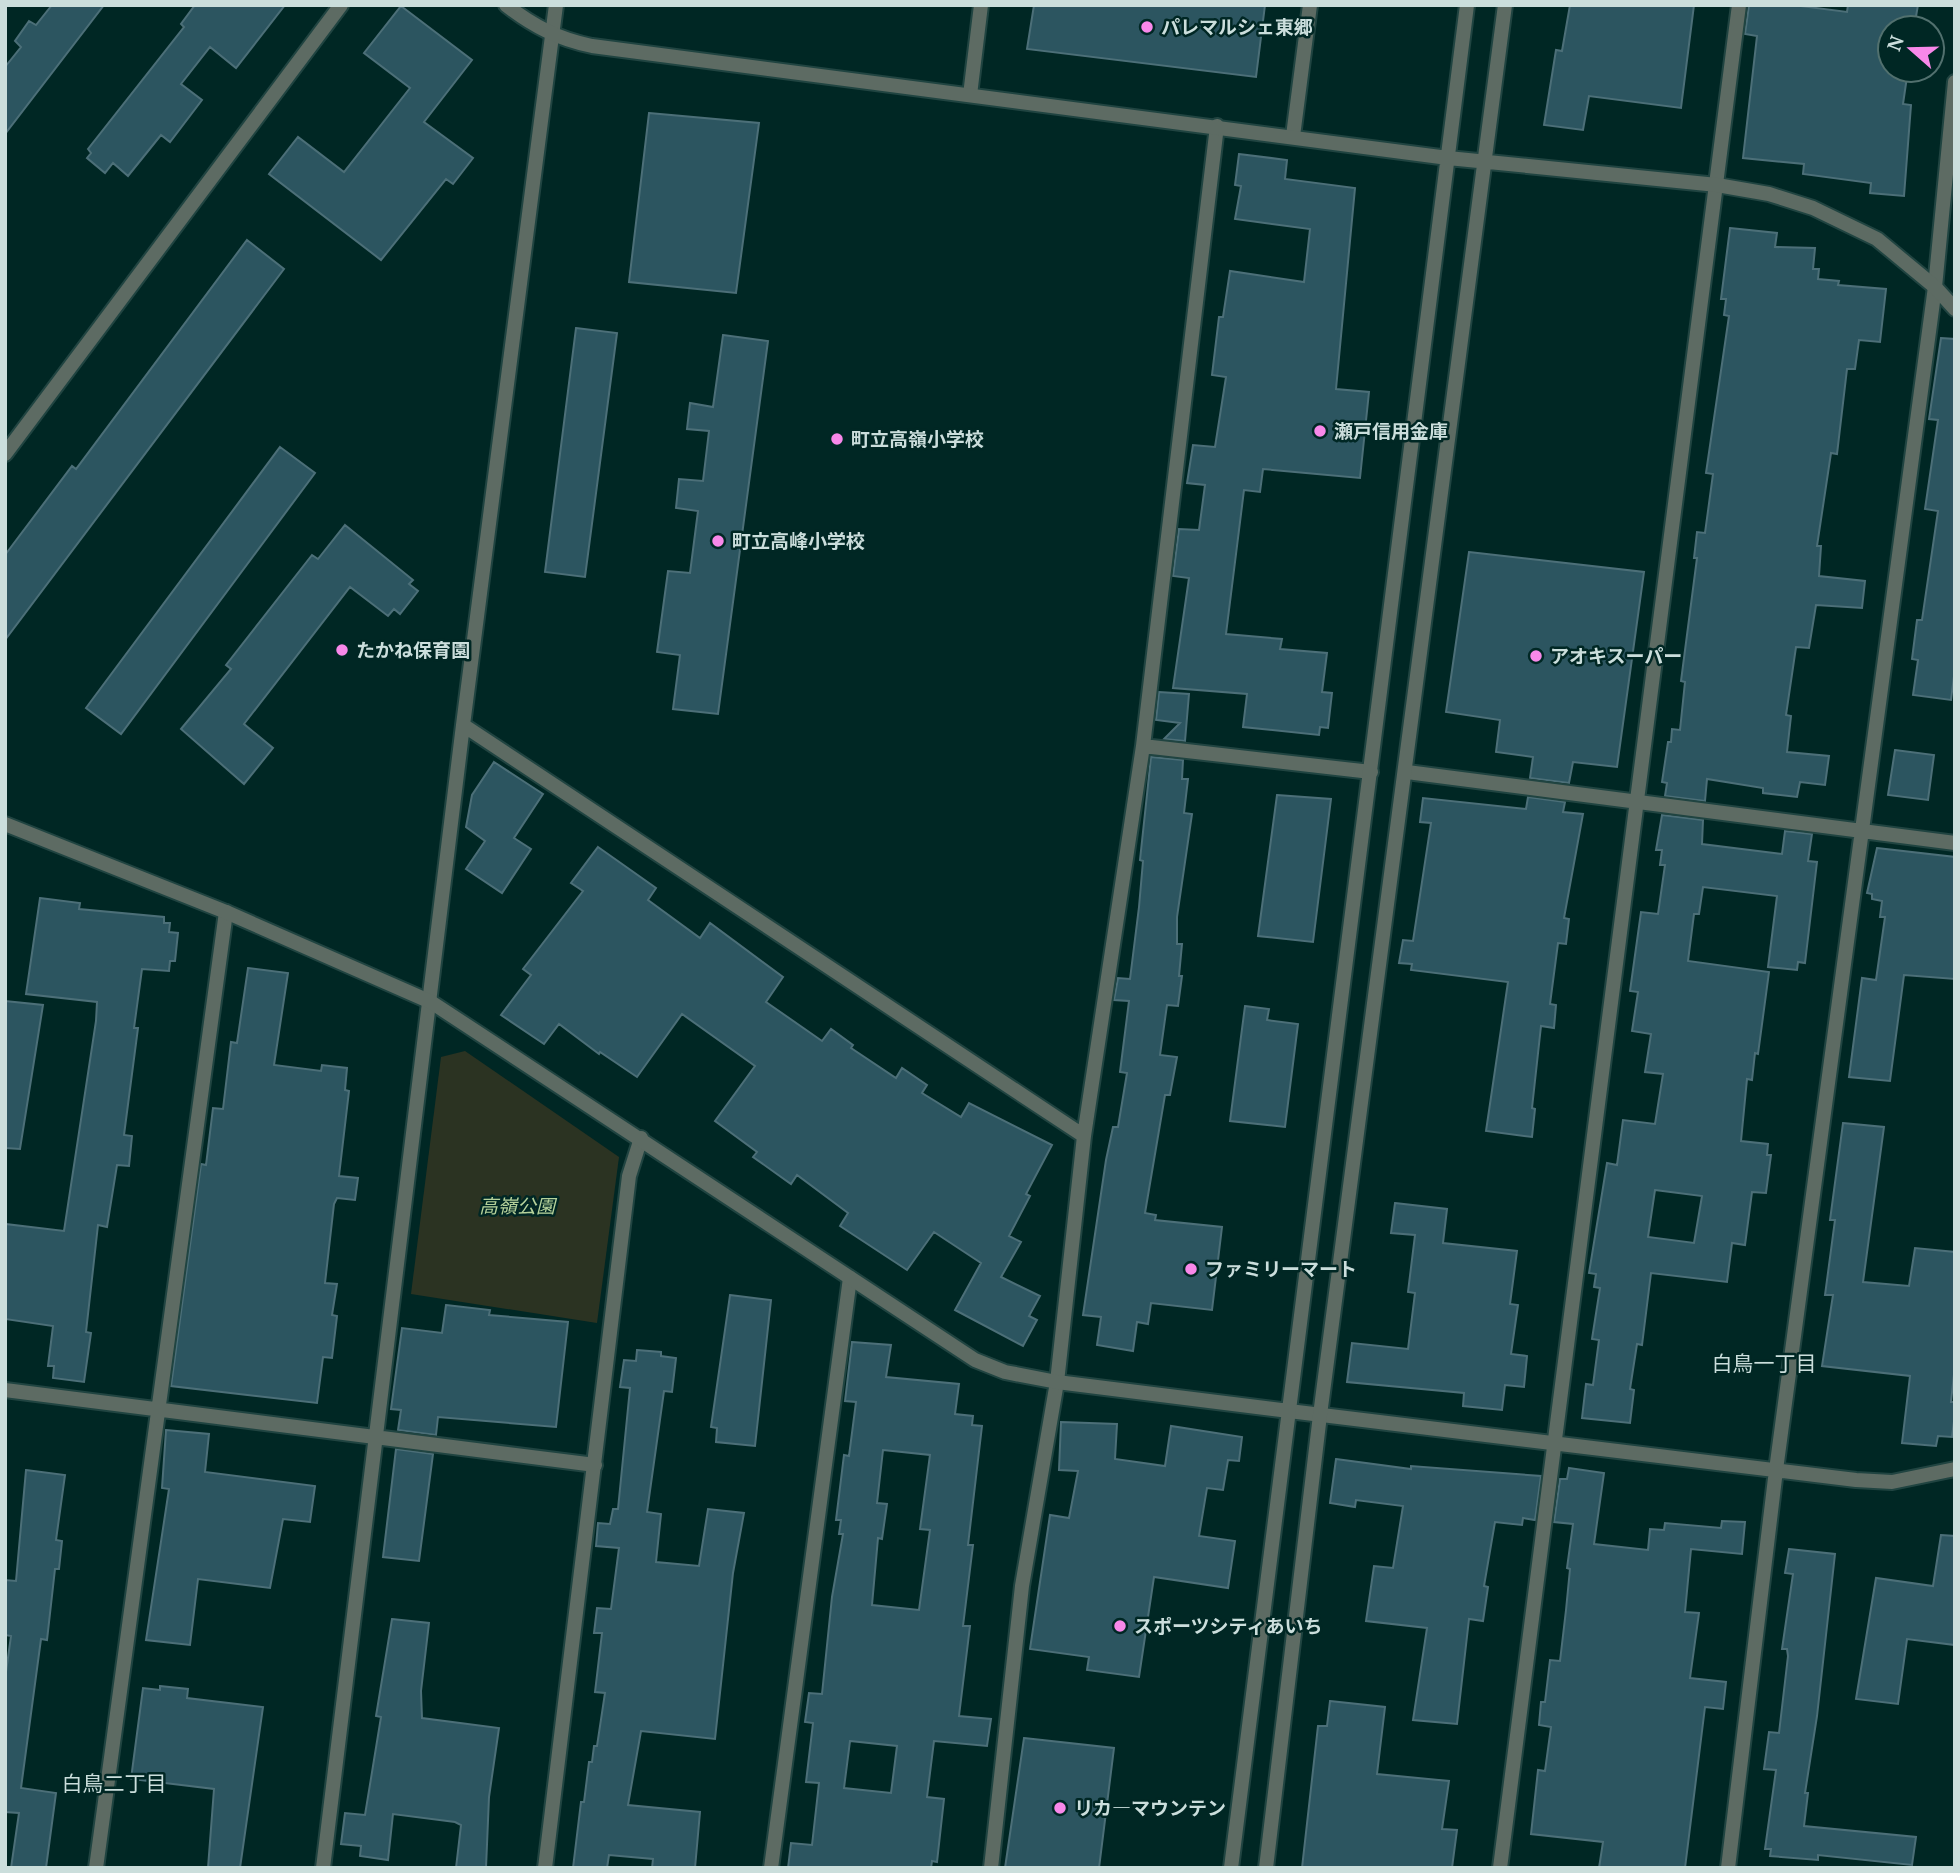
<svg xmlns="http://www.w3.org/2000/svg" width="1960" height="1873" font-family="'PT Serif','Noto Sans JP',serif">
<rect width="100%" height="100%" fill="#002724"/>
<path fill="#2b3322" d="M 465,1051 L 619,1157 L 597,1323 L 411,1294 L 441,1057 Z"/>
<path fill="#2c5560" stroke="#4c6f78" stroke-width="2" fill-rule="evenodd" d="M 52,5 L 104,5 L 5,134 L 5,67 L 21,47 L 15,41 L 29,21 L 36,25 Z
M 195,5 L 285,5 L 236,68 L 210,47 L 181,84 L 202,100 L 170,142 L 161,135 L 128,176 L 113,163 L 105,173 L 87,158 L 91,153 L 88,149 L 184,27 L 181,24 Z
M 1034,5 L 1265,5 L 1256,77 L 1027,49 Z
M 1570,5 L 1694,5 L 1681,108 L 1589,96 L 1583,130 L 1544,125 L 1556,50 L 1562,51 Z
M 1749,5 L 1793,5 L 1847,12 L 1848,5 L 1918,5 L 1914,28 L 1890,28 L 1890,70 L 1908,70 L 1903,104 L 1911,105 L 1904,196 L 1870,193 L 1871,183 L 1803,174 L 1804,164 L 1743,158 L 1757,36 L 1745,34 Z
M 401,6 L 472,60 L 424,122 L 473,158 L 453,184 L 446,179 L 381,260 L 269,174 L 298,137 L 344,172 L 410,88 L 364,53 Z
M 649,113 L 759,123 L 736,293 L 629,282 Z
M 1239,154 L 1287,160 L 1285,179 L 1355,188 L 1336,389 L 1369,392 L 1360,478 L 1263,469 L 1260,492 L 1244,490 L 1226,634 L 1282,639 L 1280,649 L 1327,653 L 1322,692 L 1332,693 L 1328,728 L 1320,727 L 1319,735 L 1243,727 L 1247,694 L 1173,688 L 1189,578 L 1173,576 L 1179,529 L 1199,530 L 1205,485 L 1187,483 L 1193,445 L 1215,447 L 1226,377 L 1212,375 L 1219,317 L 1223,317 L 1230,271 L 1304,282 L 1310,229 L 1235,219 L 1241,186 L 1235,185 Z
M 1730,228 L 1777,233 L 1775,247 L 1815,248 L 1813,269 L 1819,269 L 1818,279 L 1839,281 L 1838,285 L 1886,289 L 1880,342 L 1859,340 L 1855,369 L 1847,369 L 1837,454 L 1831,453 L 1817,546 L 1821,546 L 1819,576 L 1865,581 L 1862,608 L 1816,605 L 1809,648 L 1796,647 L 1786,715 L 1791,716 L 1787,752 L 1829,756 L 1825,785 L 1800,782 L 1797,797 L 1763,793 L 1763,788 L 1707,779 L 1705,801 L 1665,796 L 1667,783 L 1662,782 L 1668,742 L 1671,742 L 1672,729 L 1680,730 L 1685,682 L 1681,681 L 1697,558 L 1694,558 L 1697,532 L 1705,533 L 1713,474 L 1706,473 L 1729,316 L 1724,315 L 1726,299 L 1721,299 Z
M 247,240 L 284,269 L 5,640 L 5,555 L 72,466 L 76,469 Z
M 576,328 L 617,333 L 585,577 L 545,572 Z
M 723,335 L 768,341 L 718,714 L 673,709 L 680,655 L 657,652 L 668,571 L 690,573 L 698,511 L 676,508 L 679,479 L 703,481 L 709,431 L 687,429 L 690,403 L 713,407 Z
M 1941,338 L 1955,339 L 1955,668 L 1951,700 L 1913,695 L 1918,660 L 1912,659 L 1917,620 L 1922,620 L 1938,511 L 1925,509 L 1938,420 L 1929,419 Z
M 280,447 L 315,473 L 121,734 L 86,708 Z
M 345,525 L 413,580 L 409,584 L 418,591 L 400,614 L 394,609 L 388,616 L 350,587 L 244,724 L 273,748 L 244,784 L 181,729 L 231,669 L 226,665 L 312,555 L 318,559 Z
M 1469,552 L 1644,572 L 1617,767 L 1573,762 L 1569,783 L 1530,778 L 1533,757 L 1496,752 L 1500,720 L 1446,712 Z
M 1159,692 L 1189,694 L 1185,741 L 1164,739 L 1180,723 L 1156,720 Z
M 1895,750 L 1934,755 L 1928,800 L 1888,795 Z
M 1151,757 L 1183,760 L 1182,779 L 1188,779 L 1184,813 L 1192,814 L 1177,917 L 1177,944 L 1182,944 L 1179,976 L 1182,976 L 1178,1006 L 1167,1005 L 1160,1055 L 1177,1057 L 1170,1095 L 1165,1095 L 1145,1213 L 1156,1215 L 1155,1220 L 1222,1227 L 1212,1310 L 1151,1303 L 1148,1324 L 1137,1322 L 1133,1351 L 1097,1345 L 1101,1317 L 1083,1315 L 1106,1160 L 1113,1127 L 1118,1127 L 1127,1073 L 1120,1072 L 1129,1001 L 1114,1000 L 1118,978 L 1130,979 L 1139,907 L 1143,861 L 1140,860 Z
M 494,762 L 543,794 L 514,838 L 531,849 L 502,893 L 466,869 L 485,841 L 466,827 L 472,795 Z
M 1277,795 L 1331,799 L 1313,942 L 1258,936 Z
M 1528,797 L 1565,802 L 1563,812 L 1583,814 L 1564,918 L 1569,919 L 1566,944 L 1558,943 L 1550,1004 L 1556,1005 L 1554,1028 L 1541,1026 L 1532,1108 L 1535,1109 L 1532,1137 L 1486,1131 L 1508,982 L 1411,970 L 1412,964 L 1399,963 L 1403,940 L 1413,941 L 1431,823 L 1420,822 L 1423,798 L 1526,809 Z
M 1662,815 L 1703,820 L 1702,844 L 1782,854 L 1785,831 L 1812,834 L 1808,861 L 1817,862 L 1805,963 L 1798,962 L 1797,970 L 1768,967 L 1777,896 L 1703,887 L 1699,914 L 1694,914 L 1688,961 L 1769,972 L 1758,1054 L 1755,1053 L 1752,1080 L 1747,1079 L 1741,1141 L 1768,1144 L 1767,1155 L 1771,1155 L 1766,1193 L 1752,1192 L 1745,1245 L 1732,1243 L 1727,1282 L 1651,1273 L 1642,1345 L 1637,1344 L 1630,1389 L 1634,1390 L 1630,1423 L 1582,1418 L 1586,1384 L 1593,1385 L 1599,1340 L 1592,1339 L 1600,1288 L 1594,1287 L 1596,1274 L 1589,1273 L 1607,1163 L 1617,1165 L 1623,1120 L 1655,1124 L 1663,1074 L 1645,1072 L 1651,1034 L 1632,1031 L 1638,992 L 1630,991 L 1641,912 L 1658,914 L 1665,865 L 1660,865 L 1662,850 L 1656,850 ZM 1655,1190 L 1702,1196 L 1694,1243 L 1648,1237 Z
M 598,847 L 656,888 L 648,900 L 700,938 L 710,923 L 783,977 L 766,1002 L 822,1041 L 831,1029 L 853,1045 L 851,1048 L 896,1078 L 902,1068 L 927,1085 L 922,1093 L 961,1117 L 969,1103 L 1052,1145 L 1026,1194 L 1030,1196 L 1009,1236 L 1021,1242 L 1001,1277 L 1040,1296 L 1029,1316 L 1037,1320 L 1023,1346 L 955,1310 L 981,1263 L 934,1232 L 907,1270 L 840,1226 L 848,1213 L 797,1175 L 791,1184 L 753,1157 L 757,1152 L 715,1121 L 755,1066 L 682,1014 L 637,1077 L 600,1052 L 599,1054 L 559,1024 L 544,1044 L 501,1015 L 531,975 L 523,969 L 583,891 L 571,883 Z
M 1877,848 L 1955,857 L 1955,979 L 1904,975 L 1890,1081 L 1849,1077 L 1862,978 L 1876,980 L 1885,917 L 1880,917 L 1882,901 L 1872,899 L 1872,894 L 1867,893 Z
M 40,898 L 80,903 L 79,909 L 164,917 L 164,923 L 170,923 L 169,932 L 178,933 L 175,961 L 170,961 L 169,971 L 142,969 L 134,1028 L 138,1028 L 124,1135 L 132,1136 L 129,1166 L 117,1165 L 107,1227 L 98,1225 L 86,1332 L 91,1333 L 84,1382 L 53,1378 L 54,1366 L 48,1366 L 53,1326 L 5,1319 L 5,1224 L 64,1231 L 96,1021 L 97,1002 L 26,994 Z
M 248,968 L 288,973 L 274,1065 L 321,1071 L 322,1065 L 347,1068 L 345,1090 L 349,1091 L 339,1176 L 358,1178 L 355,1200 L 337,1198 L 334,1204 L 325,1283 L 337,1284 L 332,1315 L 337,1316 L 332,1358 L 323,1357 L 317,1403 L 171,1386 L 201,1164 L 206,1165 L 213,1108 L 223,1109 L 231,1042 L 237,1043 Z
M 5,1001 L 43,1005 L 20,1149 L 5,1148 Z
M 1245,1006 L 1269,1009 L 1267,1020 L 1298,1024 L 1285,1127 L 1230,1121 Z
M 1843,1123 L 1884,1127 L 1863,1282 L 1909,1286 L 1915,1248 L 1955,1252 L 1955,1365 L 1951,1402 L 1955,1402 L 1955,1413 L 1952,1437 L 1938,1436 L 1936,1446 L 1902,1443 L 1910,1376 L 1822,1366 L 1833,1295 L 1825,1295 L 1835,1220 L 1830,1220 Z
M 1395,1203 L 1447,1209 L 1443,1243 L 1517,1251 L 1510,1304 L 1518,1305 L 1511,1354 L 1527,1356 L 1524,1387 L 1505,1385 L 1502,1410 L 1463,1406 L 1464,1393 L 1347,1382 L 1352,1343 L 1408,1349 L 1415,1293 L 1408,1292 L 1415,1235 L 1391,1233 Z
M 730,1295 L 771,1300 L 755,1446 L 716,1442 L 717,1428 L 711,1427 Z
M 446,1305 L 490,1310 L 489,1315 L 568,1322 L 556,1427 L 438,1417 L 436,1435 L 398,1430 L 401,1410 L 391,1409 L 402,1328 L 442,1333 Z
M 852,1342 L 891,1345 L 886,1377 L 959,1384 L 955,1414 L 973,1416 L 972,1425 L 982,1426 L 968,1545 L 973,1545 L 963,1626 L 970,1626 L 959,1716 L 991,1719 L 987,1746 L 934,1741 L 927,1797 L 944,1799 L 937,1862 L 932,1861 L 931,1868 L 788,1868 L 791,1843 L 812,1845 L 819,1783 L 806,1782 L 813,1723 L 805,1722 L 809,1693 L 822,1694 L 832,1597 L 843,1534 L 839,1534 L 841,1520 L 836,1520 L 844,1455 L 849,1456 L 856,1402 L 845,1401 ZM 883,1450 L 930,1455 L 920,1529 L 930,1530 L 919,1610 L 872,1605 L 878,1538 L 882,1539 L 887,1504 L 877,1503 ZM 850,1741 L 897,1746 L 891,1793 L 844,1788 Z
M 637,1350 L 661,1352 L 661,1356 L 676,1358 L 672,1392 L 664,1391 L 647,1512 L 661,1514 L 656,1562 L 699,1566 L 708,1509 L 744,1513 L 733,1573 L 715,1739 L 641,1731 L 628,1805 L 700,1812 L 695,1868 L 652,1868 L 653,1859 L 609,1855 L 607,1868 L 573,1868 L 581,1802 L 584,1802 L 589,1762 L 592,1762 L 594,1746 L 597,1746 L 605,1693 L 595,1692 L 602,1633 L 594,1633 L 597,1608 L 611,1609 L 619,1548 L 596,1546 L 598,1523 L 610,1524 L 613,1509 L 618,1509 L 630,1388 L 620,1387 L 624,1360 L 636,1361 Z
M 1061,1422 L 1117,1424 L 1115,1459 L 1165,1466 L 1171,1426 L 1242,1437 L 1239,1461 L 1228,1460 L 1223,1490 L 1207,1488 L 1199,1536 L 1235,1541 L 1228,1588 L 1154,1577 L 1139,1677 L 1087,1670 L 1089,1657 L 1030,1649 L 1050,1515 L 1069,1518 L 1078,1471 L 1059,1470 Z
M 166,1430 L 209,1434 L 205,1472 L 315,1486 L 310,1522 L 283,1519 L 270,1588 L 198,1579 L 190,1645 L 146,1640 L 169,1489 L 162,1488 Z
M 396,1449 L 433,1454 L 419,1561 L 383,1557 Z
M 1336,1459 L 1411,1469 L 1411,1466 L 1541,1476 L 1535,1520 L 1523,1518 L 1522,1525 L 1495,1522 L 1484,1586 L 1488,1587 L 1483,1621 L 1469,1619 L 1457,1724 L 1413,1720 L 1427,1628 L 1366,1621 L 1374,1566 L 1393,1568 L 1403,1506 L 1356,1500 L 1355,1507 L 1330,1503 Z
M 1569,1468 L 1604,1473 L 1594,1544 L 1648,1550 L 1650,1529 L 1664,1530 L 1665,1523 L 1721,1528 L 1722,1521 L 1745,1522 L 1742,1554 L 1691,1549 L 1685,1612 L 1699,1613 L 1690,1678 L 1726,1682 L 1723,1709 L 1705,1707 L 1685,1868 L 1599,1868 L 1603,1842 L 1531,1834 L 1538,1770 L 1545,1771 L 1551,1727 L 1539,1725 L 1541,1702 L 1545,1702 L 1550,1660 L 1560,1661 L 1566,1610 L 1570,1569 L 1567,1568 L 1573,1524 L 1554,1522 L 1560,1479 L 1567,1479 Z
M 26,1470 L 65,1475 L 56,1540 L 62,1541 L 59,1569 L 55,1569 L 47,1640 L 41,1639 L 21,1788 L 56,1793 L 46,1868 L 11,1868 L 19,1813 L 5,1812 L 5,1679 L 11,1636 L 5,1635 L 5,1580 L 16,1581 Z
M 1941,1535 L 1955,1536 L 1955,1645 L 1907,1639 L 1898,1704 L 1856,1699 L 1876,1578 L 1933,1586 Z
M 1789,1549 L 1835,1554 L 1817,1716 L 1805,1793 L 1808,1793 L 1804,1826 L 1916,1837 L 1912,1865 L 1818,1855 L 1818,1860 L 1770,1856 L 1771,1849 L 1765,1849 L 1776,1770 L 1764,1769 L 1769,1732 L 1779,1733 L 1788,1656 L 1787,1649 L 1782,1649 L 1793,1574 L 1785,1573 Z
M 392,1619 L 429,1623 L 421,1691 L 422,1718 L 499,1728 L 489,1797 L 486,1868 L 456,1868 L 461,1825 L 455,1822 L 393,1814 L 388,1860 L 360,1856 L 361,1846 L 341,1844 L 345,1813 L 365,1815 L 381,1717 L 376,1716 Z
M 160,1686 L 188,1689 L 187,1698 L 263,1707 L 240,1868 L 208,1868 L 214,1789 L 131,1779 L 143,1688 L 160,1690 Z
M 1330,1701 L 1385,1707 L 1377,1774 L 1449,1781 L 1442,1829 L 1457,1830 L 1452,1868 L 1302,1868 L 1318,1726 L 1327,1726 Z
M 1024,1738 L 1114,1748 L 1099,1868 L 1005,1868 Z"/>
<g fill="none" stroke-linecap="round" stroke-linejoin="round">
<g stroke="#204441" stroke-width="18">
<path id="minor" d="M 970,95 L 981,5
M 1293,136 L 1310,5
M 463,725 L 1084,1136
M 1143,746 L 1371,772
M 1407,772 L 1955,843
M 5,1390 L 595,1465
M 1289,1411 L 1856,1480 L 1892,1482 L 1955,1469
M 96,1868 L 226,912
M 323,1868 L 463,725 L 556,5
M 545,1868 L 629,1176 L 641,1138
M 771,1868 L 850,1278
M 991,1868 L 1022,1586 L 1057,1382 L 1084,1136 L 1143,746 L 1217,126
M 1500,1868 L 1739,5
M 1728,1868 L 1776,1470 L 1935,287 L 1955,82"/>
</g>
<g stroke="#204441" stroke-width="18">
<path id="tertiary" d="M 506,5 C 533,26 558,39 592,46 L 1448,158 L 1717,185 L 1769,194 L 1813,208 L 1877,239 L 1935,287 L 1955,309
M 5,454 L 341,5
M 5,824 L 226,912 L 431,1002 L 975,1360 L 1005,1372 L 1057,1382 L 1289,1411
M 1231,1868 L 1467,5
M 1266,1868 L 1320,1415 L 1505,5"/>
</g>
<use href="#minor" stroke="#5d6b63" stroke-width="14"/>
<use href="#tertiary" stroke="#5d6b63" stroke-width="14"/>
</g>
<g fill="#f888e9" stroke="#002724" stroke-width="2.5">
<circle cx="1147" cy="27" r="7"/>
<circle cx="1320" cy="431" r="7"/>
<circle cx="837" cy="439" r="7"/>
<circle cx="718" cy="541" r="7"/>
<circle cx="342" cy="650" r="7"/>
<circle cx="1536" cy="656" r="7"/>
<circle cx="1191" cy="1269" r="7"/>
<circle cx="1120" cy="1626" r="7"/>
<circle cx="1060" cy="1808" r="7"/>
</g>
<g text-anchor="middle" stroke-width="5" stroke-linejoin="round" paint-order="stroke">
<g font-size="19" font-weight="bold" fill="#cbdedc" stroke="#002724" text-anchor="start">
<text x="1161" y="34">パレマルシェ東郷</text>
<text x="1334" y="438">瀬戸信用金庫</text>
<text x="851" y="446">町立高嶺小学校</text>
<text x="732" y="548">町立高峰小学校</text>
<text x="356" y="657">たかね保育園</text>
<text x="1550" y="663">アオキスーパー</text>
<text x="1205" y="1276">ファミリーマート</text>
<text x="1134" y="1633">スポーツシティあいち</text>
<text x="1074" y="1815">リカ―マウンテン</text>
</g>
<g font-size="19" font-style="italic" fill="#b6d29b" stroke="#002724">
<text x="517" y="1213">高嶺公園</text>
</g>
<g font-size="21" fill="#cbdedc" stroke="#002724">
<text x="1764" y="1371">白鳥一丁目</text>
<text x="114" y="1791">白鳥二丁目</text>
</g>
</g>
<rect width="1960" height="1873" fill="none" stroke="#cbdedc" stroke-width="14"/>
<g transform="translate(1911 49) rotate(290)"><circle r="33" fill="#002724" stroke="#51706e" stroke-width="2"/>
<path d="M0-5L12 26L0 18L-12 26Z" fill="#f888e9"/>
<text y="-10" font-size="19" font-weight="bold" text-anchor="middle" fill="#cbdedc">N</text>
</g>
</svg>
